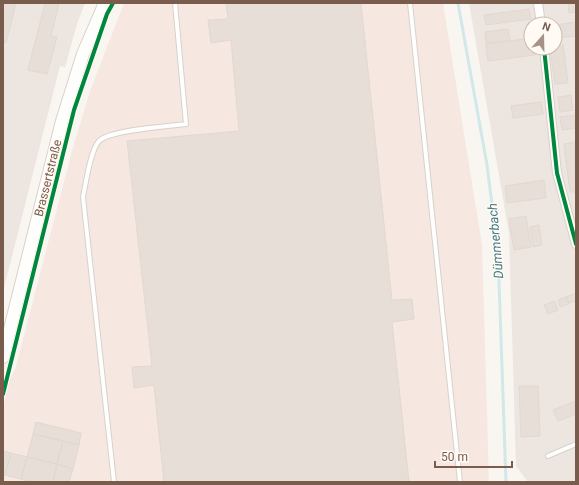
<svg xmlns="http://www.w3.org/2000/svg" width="579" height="485" font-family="Roboto,sans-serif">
<rect width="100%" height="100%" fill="#f9f5f0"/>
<path fill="#f6e8e1" d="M 124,3 L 443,3 L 482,245 L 489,482 L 3,482 L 3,408 L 10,378 L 15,370 L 72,151 L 90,91 Z"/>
<path fill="#ede5e0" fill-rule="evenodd" d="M 3,3 L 85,3 L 77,24 L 65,67 L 60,66 L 3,292 Z
M 469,3 L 576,3 L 576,482 L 528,482 L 516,466 L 509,233 ZM 531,24 L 555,24 L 555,48 L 531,48 Z"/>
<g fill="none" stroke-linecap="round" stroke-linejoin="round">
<path stroke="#d0e8ea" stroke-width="3" d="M 458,3 L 487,165 L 498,252 L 506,482"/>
</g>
<path fill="#e6ded7" stroke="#e2d8d2" d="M 3,3 L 16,3 L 6,43 L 3,42 Z
M 45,3 L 59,3 L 51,36 L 57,37 L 47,74 L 28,70 Z
M 226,3 L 361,3 L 392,300 L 412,299 L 414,319 L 392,322 L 409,482 L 164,482 L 154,385 L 134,388 L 132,367 L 152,366 L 127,141 L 239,131 L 231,40 L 211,43 L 208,20 L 228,19 Z
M 568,3 L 576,3 L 576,12 L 569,13 Z
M 529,9 L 531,19 L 486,25 L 484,15 Z
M 576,22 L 576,36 L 555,38 L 555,25 Z
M 508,29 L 510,41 L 486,43 L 485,32 Z
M 531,38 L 531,48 L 534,48 L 535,55 L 488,61 L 486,44 Z
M 563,45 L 568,83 L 555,84 L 550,48 Z
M 571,95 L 573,110 L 560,112 L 558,97 Z
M 541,102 L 543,114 L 513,118 L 511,106 Z
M 576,115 L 576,128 L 562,130 L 560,117 Z
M 576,142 L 576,192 L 570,192 L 564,144 Z
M 544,180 L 546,198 L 507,203 L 505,186 Z
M 526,216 L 531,247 L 514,250 L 509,219 Z
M 539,225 L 542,245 L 533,247 L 530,227 Z
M 576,293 L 576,301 L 569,303 L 566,297 Z
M 566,297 L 569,304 L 560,307 L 558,300 Z
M 555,301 L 558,310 L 548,314 L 544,305 Z
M 519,386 L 538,386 L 540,436 L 521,437 Z
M 576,401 L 576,414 L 558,421 L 553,410 Z
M 36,422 L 81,433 L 79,445 L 33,434 Z
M 33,434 L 63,441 L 57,464 L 27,457 Z
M 63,441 L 79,445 L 73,469 L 57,464 Z
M 3,451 L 11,453 L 5,475 L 3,475 Z
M 11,453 L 27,457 L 21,479 L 5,475 Z
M 27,457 L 57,464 L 53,482 L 31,482 L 21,479 Z
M 57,464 L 73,469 L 69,482 L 53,482 Z"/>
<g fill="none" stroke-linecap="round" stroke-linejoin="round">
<g stroke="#d7d1cb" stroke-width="6">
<path id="lane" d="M 410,3 L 460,482
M 548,456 L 576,444
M 114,482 L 83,197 C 86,183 90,151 99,141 C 109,130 170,126 186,124 L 175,3"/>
</g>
<g stroke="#d7d1cb" stroke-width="10">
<path id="street" d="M 538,3 L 541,24
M 544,48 L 557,173 L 576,244"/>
</g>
<g stroke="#d9d2cb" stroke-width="14">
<path id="secondary" d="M 3,357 L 62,121 L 83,54 L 105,3"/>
</g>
<use href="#lane" stroke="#fefefd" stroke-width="4"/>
<use href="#street" stroke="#fefefd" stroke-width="8"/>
<use href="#secondary" stroke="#fefefd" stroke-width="12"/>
<g stroke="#fffaf3" stroke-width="6">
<path id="cycleway" d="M 544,48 L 557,173 L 576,244
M 3,394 L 74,110 L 107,14 L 113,3"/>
</g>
<use href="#cycleway" stroke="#00873e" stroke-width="4"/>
</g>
<g text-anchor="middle" stroke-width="3" stroke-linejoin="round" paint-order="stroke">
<g font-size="12" fill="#7a5c4d" stroke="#fffaf3">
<text transform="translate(48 178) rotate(-76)" y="4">Brassertstraße</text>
</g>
<g font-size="13" font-style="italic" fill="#437c86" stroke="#fffaf3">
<text transform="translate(495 241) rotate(-95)" y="5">Dümmerbach</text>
</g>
</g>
<rect width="579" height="485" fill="none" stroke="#7a5c4d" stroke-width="8"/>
<g transform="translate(543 36) rotate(20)"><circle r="19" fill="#fffaf3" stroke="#cabbb1"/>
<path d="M0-3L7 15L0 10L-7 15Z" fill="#a69286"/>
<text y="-6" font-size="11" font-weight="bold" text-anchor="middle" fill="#7a5c4d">N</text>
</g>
<path d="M435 461v6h77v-6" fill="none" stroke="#7a5c4d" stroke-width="2"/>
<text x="441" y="461" font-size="12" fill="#7a5c4d" stroke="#fffaf3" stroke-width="3" paint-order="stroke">50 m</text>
</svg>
